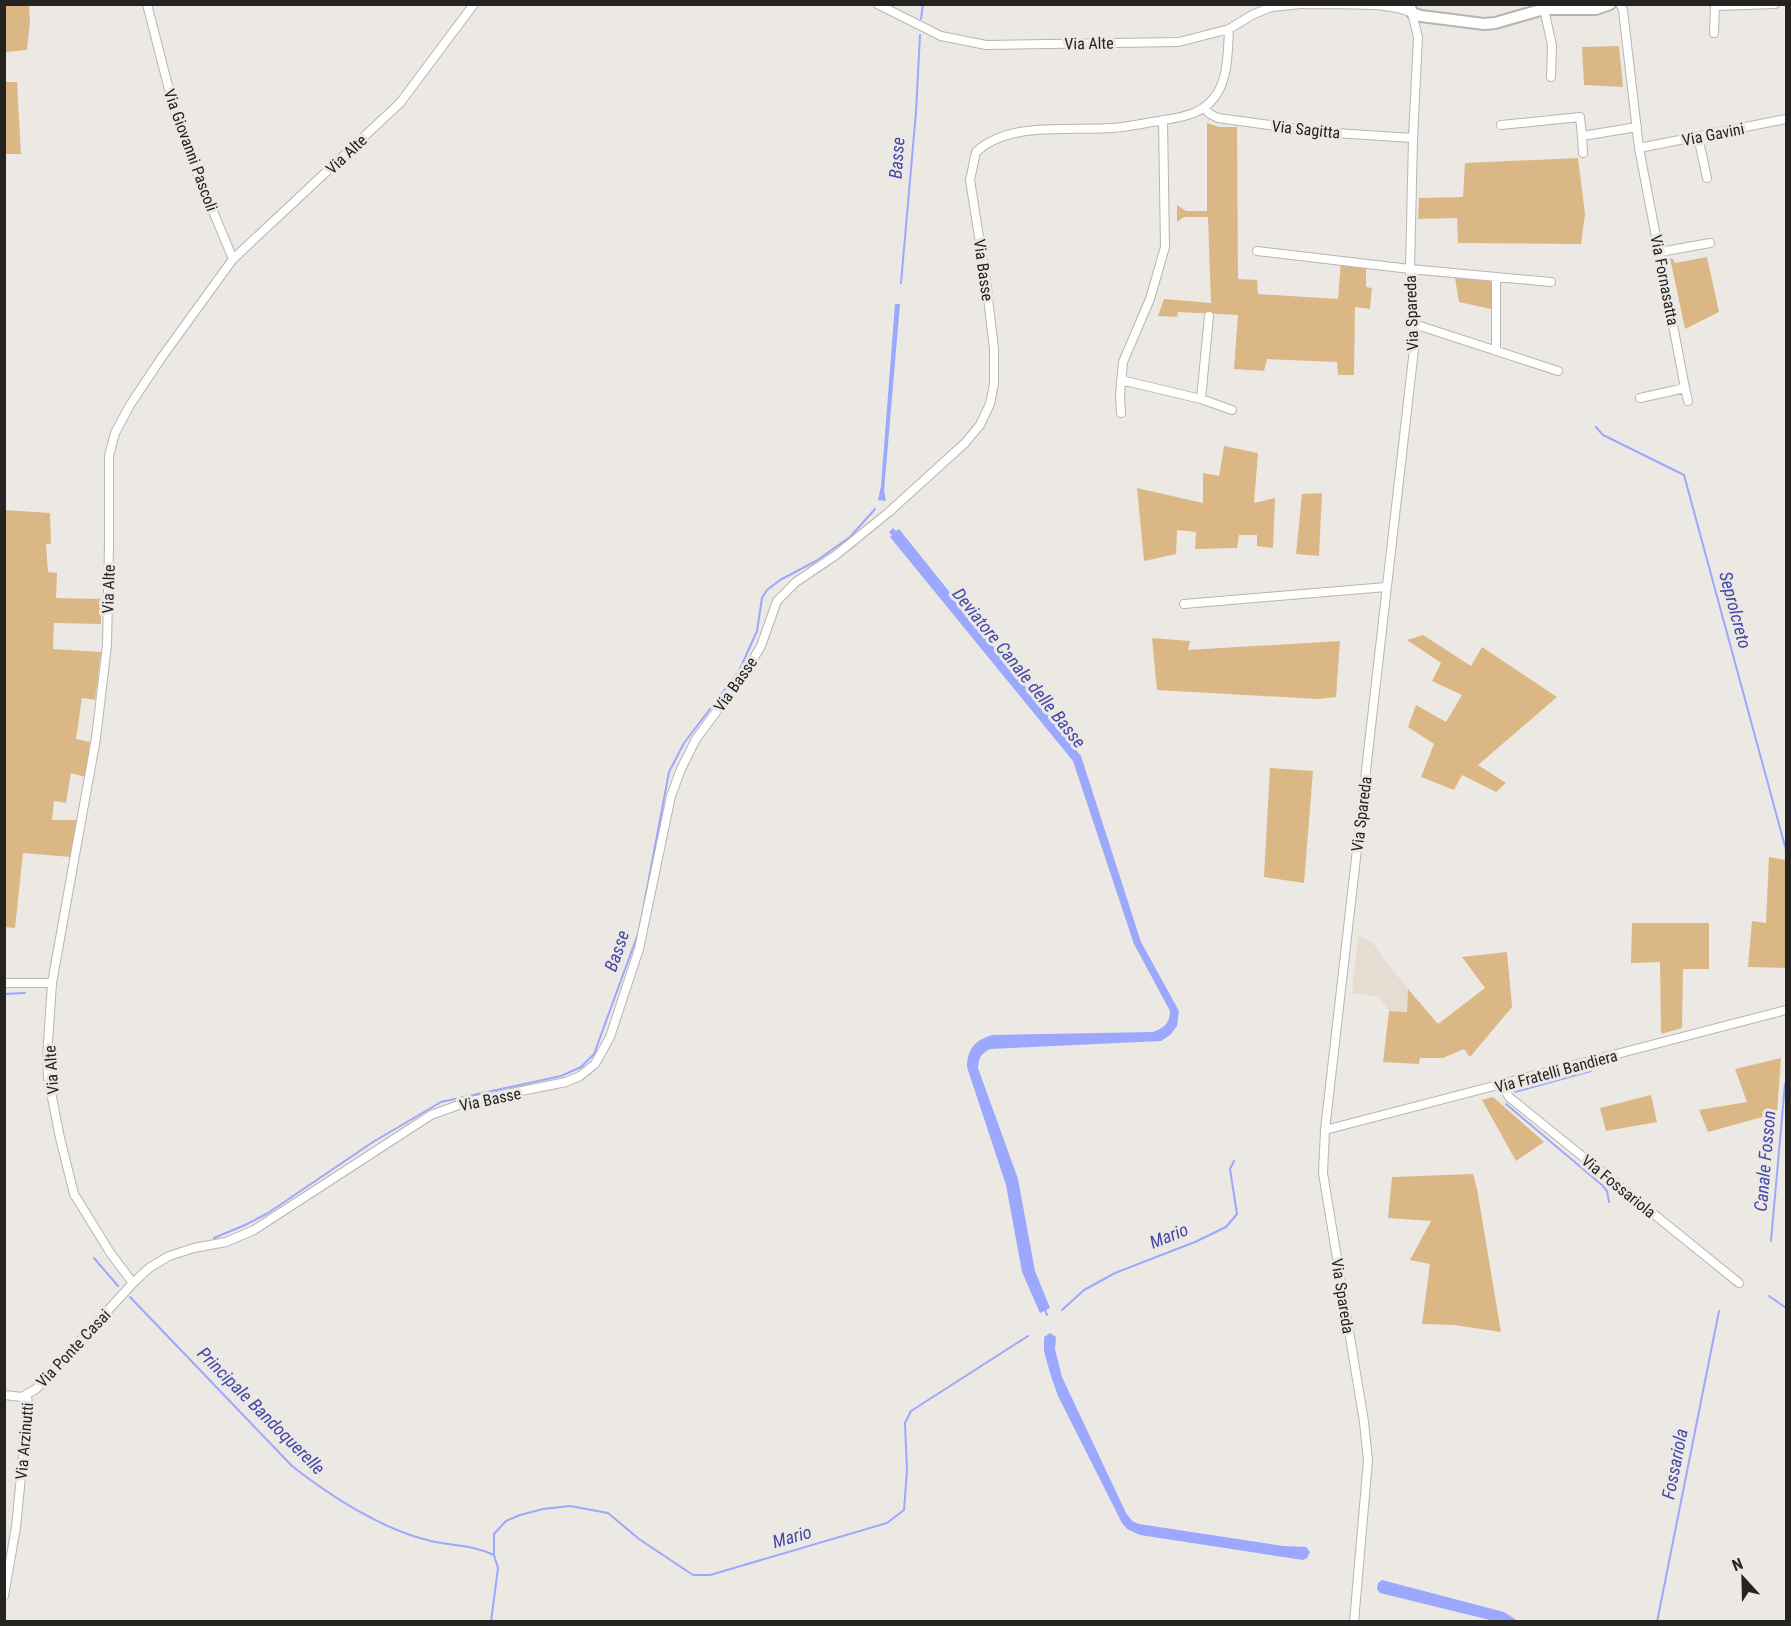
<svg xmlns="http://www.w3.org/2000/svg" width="1791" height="1626" font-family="'Roboto Condensed',sans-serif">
<rect width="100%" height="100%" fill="#ece9e4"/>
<path fill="#e5ddd2" d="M 1358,935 L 1373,943 L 1384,959 L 1408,989 L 1407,1012 L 1389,1011 L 1379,997 L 1352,993 Z"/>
<path fill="#dbb785" d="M 5,4 L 29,5 L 30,20 L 27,50 L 5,52 Z
M 1619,46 L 1623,87 L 1584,85 L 1582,47 Z
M 5,82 L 17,82 L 21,154 L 5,154 Z
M 1207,123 L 1219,127 L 1237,127 L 1238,279 L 1257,280 L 1258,294 L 1338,299 L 1341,261 L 1366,267 L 1366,287 L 1372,288 L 1370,309 L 1355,307 L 1354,375 L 1338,375 L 1337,362 L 1267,359 L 1264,371 L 1234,369 L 1238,315 L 1178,312 L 1177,317 L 1158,316 L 1164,299 L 1211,303 L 1208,217 L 1184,217 L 1177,222 L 1177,205 L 1186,211 L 1207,211 Z
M 1578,158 L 1585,214 L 1581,244 L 1458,243 L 1457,218 L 1418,219 L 1419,198 L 1463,197 L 1465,163 Z
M 1707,257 L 1719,312 L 1685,329 L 1670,258 L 1673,259 L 1675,263 Z
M 1455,278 L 1491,281 L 1491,309 L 1459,302 Z
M 1224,446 L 1258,453 L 1254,503 L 1275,498 L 1273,548 L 1257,546 L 1257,535 L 1239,535 L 1237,548 L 1195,549 L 1196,532 L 1177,530 L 1176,554 L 1144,561 L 1137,488 L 1203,503 L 1203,473 L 1219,476 Z
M 1322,493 L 1319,556 L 1296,554 L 1302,494 Z
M 4,510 L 50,513 L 51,544 L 46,544 L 48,572 L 57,573 L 56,598 L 101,599 L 101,624 L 54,623 L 53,649 L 101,652 L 95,700 L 82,698 L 76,739 L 90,742 L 85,777 L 71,773 L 66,803 L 54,801 L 52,820 L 77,820 L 71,857 L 23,853 L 15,928 L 4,927 Z
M 1423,635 L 1471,666 L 1482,647 L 1557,697 L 1478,765 L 1506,783 L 1496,792 L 1462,775 L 1454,790 L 1421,777 L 1434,744 L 1408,727 L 1416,705 L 1446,722 L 1462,695 L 1432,681 L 1441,663 L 1407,640 Z
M 1152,638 L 1190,641 L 1188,650 L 1340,641 L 1336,697 L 1318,699 L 1157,690 Z
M 1270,768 L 1313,771 L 1304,883 L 1264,877 Z
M 1769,857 L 1786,860 L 1786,968 L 1748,967 L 1752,921 L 1766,923 Z
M 1632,923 L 1709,923 L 1709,969 L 1683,969 L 1682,1028 L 1661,1034 L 1660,962 L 1631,963 Z
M 1507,952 L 1512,1007 L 1470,1057 L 1464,1049 L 1443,1058 L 1420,1058 L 1419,1064 L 1383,1062 L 1389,1011 L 1407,1012 L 1408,989 L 1438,1024 L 1485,988 L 1462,957 Z
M 1781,1058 L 1777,1113 L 1708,1132 L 1699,1110 L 1747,1102 L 1735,1069 Z
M 1651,1095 L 1657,1122 L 1606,1131 L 1600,1108 Z
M 1493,1097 L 1544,1142 L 1516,1161 L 1482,1100 Z
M 1473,1174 L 1477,1189 L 1501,1332 L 1454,1325 L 1422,1324 L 1430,1264 L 1410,1260 L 1431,1221 L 1388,1218 L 1392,1177 Z"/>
<path fill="#9ba8fe" d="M 895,304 L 900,304 L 884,491 L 886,501 L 878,500 L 881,486 Z
M 893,528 L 896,531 L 899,529 L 1081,756 L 1141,942 L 1179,1011 L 1177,1026 L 1170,1035 L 1161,1041 L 990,1049 C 981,1054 979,1057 978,1068 L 1018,1179 L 1035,1271 L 1050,1308 L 1040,1313 L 1022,1272 L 1006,1185 L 967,1067 C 967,1049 976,1039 993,1035 L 1153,1032 C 1164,1028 1170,1023 1170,1011 L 1134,944 L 1073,761 L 890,537 L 892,535 L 889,532 Z
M 1050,1333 L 1056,1337 L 1055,1349 L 1062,1377 L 1126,1513 L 1132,1521 L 1139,1524 L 1283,1546 L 1306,1547 L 1310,1552 L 1307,1558 L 1303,1560 L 1140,1535 L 1127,1529 L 1122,1523 L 1058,1396 L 1050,1373 L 1044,1351 L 1044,1337 Z
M 1382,1580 L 1504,1612 L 1518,1621 L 1494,1621 L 1380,1593 L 1377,1589 L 1378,1583 Z"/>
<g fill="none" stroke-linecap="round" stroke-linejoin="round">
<path stroke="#9ba8fe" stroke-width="2" d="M 921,19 L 923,4
M 901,283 L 916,112 L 920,35
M 1596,427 L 1603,435 L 1684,475 L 1786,850
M 4,994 L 25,993
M 1515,1092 L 1591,1071
M 1506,1104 L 1602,1185 L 1607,1191 L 1609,1202
M 214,1238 L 245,1225 L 268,1213 L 373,1142 L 441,1102 L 561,1076 L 581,1067 L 594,1054 L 639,931 L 669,772 L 684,743 L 739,671 L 757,631 L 762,598 L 767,590 L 780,580 L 816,561 L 850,537 L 875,509
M 1771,1241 L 1785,1084
M 94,1258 L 118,1286
M 1769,1296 L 1786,1308
M 130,1297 L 292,1466 C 330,1496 383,1530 431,1541 C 452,1546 474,1545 494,1555 L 498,1568 L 491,1622
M 1044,1308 L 1047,1315
M 1062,1310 L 1084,1290 L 1115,1273 L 1195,1242 L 1226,1227 L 1237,1214 L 1230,1169 L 1234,1161
M 494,1555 L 494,1534 L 506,1521 L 520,1515 L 543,1509 L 570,1506 L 608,1513 L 639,1539 L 693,1575 L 710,1575 L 887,1523 L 904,1510 L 907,1470 L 905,1423 L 911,1411 L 1028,1336
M 1657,1622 L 1719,1311"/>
<g stroke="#b8b5b1" stroke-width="10">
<path id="street" d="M 147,4 L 174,109 L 187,149 L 233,259
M 877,4 L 941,36 L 986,45 L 1179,42 L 1229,29 L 1252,15 L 1271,7 L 1301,4
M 1302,4 C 1331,5 1388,1 1412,13 L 1418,37 L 1413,138 L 1410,269 L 1414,349 L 1325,1130 L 1323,1173 L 1364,1422 L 1368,1460 L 1354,1622
M 1620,4 L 1623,10 L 1639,148 L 1685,388 L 1640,398
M 1544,9 L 1552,45 L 1551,77
M 1714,33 L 1715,6 L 1775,4
M 1204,108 L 1210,114 L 1218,118 L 1320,132 L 1413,138
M 1501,125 L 1580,117 L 1582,136 L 1637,127
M 1582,136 L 1583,153
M 1698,137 L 1707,178
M 1639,148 L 1786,119
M 1257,251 L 1410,269 L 1551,282
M 1660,252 L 1710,243
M 1496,277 L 1496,351
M 1414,324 L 1558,371
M 1121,380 L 1201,399 L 1232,410
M 1685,388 L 1688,401
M 1201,399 L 1209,316
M 1121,413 L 1120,395 L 1123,362 L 1150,299 L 1165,247 L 1163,120
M 1184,604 L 1386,587
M 4,983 L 52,983
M 1502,1085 L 1509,1097 L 1739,1283
M 1325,1130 L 1786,1010
M 133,1283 L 111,1254 L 74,1194 L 60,1138 L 48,1077 L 47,1057 L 52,983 L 96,738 L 107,645 L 109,543 L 109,456 L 115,433 L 130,405 L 162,357 L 233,259 L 400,103 L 474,4
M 4,1395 L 22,1397 L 36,1389 L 133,1283 L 149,1268 L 169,1256 L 194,1248 L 226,1242 L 254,1230 L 431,1115 L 467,1102 L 566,1082 L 580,1076 L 595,1064 L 610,1037 L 639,949 L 671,796 L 681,769 L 696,739 L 745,673 L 761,646 L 777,601 L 796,582 L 836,555 L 889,512 L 965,443 L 980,425 L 990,404 L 994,384 L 994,349 L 986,281 L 970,180 L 976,152 C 1009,121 1070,131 1113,128 C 1128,127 1144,123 1159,121 C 1182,117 1205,115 1218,92 C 1228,75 1228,49 1229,29
M 4,1596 L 16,1527 L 28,1406 L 27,1394"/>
</g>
<g stroke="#b8b5b1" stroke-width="14">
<path id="secondary" d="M 1409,4 L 1412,13 L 1421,16 L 1484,24 L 1495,23 L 1544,9 L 1596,9 L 1610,4"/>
</g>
<use href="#street" stroke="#fff" stroke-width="8"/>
<use href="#secondary" stroke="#fff" stroke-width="10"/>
</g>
<g text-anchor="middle" stroke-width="6" stroke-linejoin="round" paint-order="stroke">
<g font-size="16" fill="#242322" stroke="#ece9e4">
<text transform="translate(1089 43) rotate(-1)" y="6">Via Alte</text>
<text transform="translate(1306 129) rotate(6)" y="6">Via Sagitta</text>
<text transform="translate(1713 134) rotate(-11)" y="6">Via Gavini</text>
<text transform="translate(191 150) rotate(70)" y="6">Via Giovanni Pascoli</text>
<text transform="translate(346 154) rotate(-43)" y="6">Via Alte</text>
<text transform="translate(984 270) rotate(82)" y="6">Via Basse</text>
<text transform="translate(1665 280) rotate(79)" y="6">Via Fornasatta</text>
<text transform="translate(1411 313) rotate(-92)" y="6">Via Spareda</text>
<text transform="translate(108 589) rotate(-88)" y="6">Via Alte</text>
<text transform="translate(735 684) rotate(-55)" y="6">Via Basse</text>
<text transform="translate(1361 814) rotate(-83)" y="6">Via Spareda</text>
<text transform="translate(51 1070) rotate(-94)" y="6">Via Alte</text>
<text transform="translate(1556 1071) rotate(-15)" y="6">Via Fratelli Bandiera</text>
<text transform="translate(490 1099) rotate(-12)" y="6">Via Basse</text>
<text transform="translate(1619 1186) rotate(39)" y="6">Via Fossariola</text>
<text transform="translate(1343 1296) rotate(81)" y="6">Via Spareda</text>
<text transform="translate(73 1348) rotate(-47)" y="6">Via Ponte Casai</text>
<text transform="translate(24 1441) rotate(-85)" y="6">Via Arzinutti</text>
</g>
<g font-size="18" font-style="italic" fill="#4348aa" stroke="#ece9e4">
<text transform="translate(897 158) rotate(-86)" y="6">Basse</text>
<text transform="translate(1735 610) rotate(75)" y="6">Seprolcreto</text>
<text transform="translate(1019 668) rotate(51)" y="6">Deviatore Canale delle Basse</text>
<text transform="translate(617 951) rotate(-71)" y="6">Basse</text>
<text transform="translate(1765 1161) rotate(-85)" y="6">Canale Fosson</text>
<text transform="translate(1169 1236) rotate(-22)" y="6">Mario</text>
<text transform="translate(261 1411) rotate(45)" y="6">Principale Bandoquerelle</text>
<text transform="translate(1675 1464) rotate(-79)" y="6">Fossariola</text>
<text transform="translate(792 1537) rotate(-16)" y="6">Mario</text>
</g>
</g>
<rect width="1791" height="1626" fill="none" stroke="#242322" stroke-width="12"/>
<g transform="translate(1743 1578) rotate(338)" stroke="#ece9e4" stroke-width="4.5" paint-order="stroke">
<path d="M0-4.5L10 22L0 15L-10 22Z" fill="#242322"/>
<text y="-9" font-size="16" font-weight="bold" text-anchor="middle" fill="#242322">N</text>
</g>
</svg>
